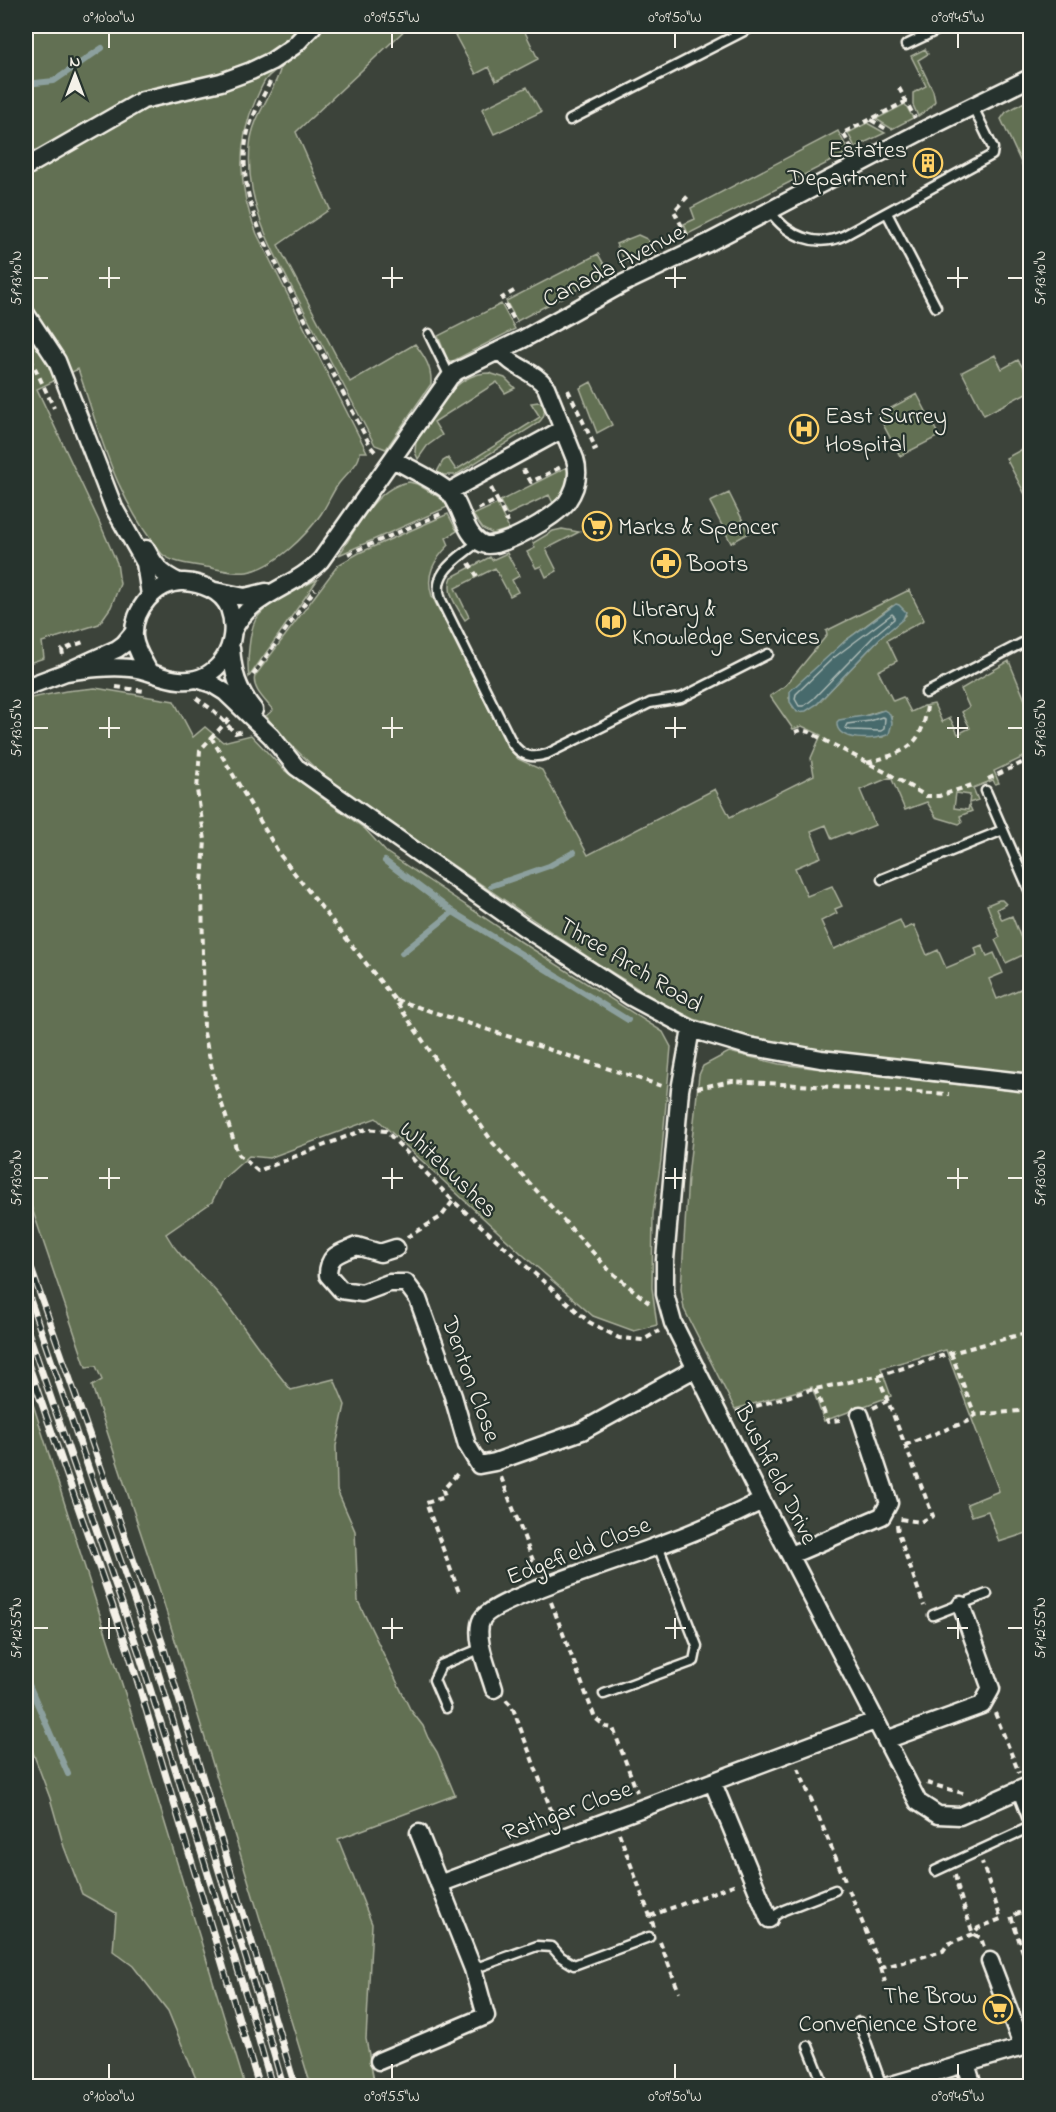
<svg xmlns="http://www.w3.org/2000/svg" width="1056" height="2112" font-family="'Indie Flower',sans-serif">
<rect width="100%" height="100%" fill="#3c433a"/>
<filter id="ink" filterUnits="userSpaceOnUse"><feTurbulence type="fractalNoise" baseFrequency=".0167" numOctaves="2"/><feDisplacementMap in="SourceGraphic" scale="12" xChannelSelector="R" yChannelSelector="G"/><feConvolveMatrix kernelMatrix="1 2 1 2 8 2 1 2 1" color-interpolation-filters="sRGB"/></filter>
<g filter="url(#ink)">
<path fill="#627052" stroke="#abb09d" stroke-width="1.5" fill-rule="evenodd" d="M 26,26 L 409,26 L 296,132 L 330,209 L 278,245 L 350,382 L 415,344 C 425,357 432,368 431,384 L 386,449 L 375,445 C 353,403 331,362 309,320 C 281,265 244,211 250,146 C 252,116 274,94 281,67 C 264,77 264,82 256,99 C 236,143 238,190 257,234 L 367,452 L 360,452 C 360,465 344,475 337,486 C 331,495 327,505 321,514 C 306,536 274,568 247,572 C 233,574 219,569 206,567 C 191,564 174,564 162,554 C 115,498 101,436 78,369 L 37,389 L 98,519 L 117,563 L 120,584 L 111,607 L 99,624 L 42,642 L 44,658 L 26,664 Z
M 473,26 L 522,26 L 538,59 L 496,81 L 489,67 L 476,74 L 455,35 Z
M 925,49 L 928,54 L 918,60 L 933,91 L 935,101 L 931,107 L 918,116 L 913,105 L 913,93 L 926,86 L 911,56 Z
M 527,87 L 541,112 L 494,134 L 482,109 Z
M 1030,99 L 1030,182 L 1001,119 L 1006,112 Z
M 905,104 L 913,118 L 892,129 L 876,119 Z
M 867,123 L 885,133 L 855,147 L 848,133 Z
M 838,131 L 849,152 L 688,234 L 684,224 L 695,219 L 691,208 Z
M 638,235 L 647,239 L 655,250 L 629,262 L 625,261 L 616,244 Z
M 598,254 L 609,273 L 517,321 L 506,301 Z
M 501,304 L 515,329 L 449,363 L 438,336 Z
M 995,355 L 1002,369 L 1018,360 L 1030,378 L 1030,391 L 984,415 L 962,372 Z
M 489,373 L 505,378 L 515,388 L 505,393 L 497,382 L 434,422 L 442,435 L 427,446 L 418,459 L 415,452 L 416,441 C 435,415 452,373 489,373 Z
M 591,382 L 612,425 L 597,433 L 580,388 Z
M 917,394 L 939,436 L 900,456 L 878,415 Z
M 538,402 L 543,403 C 546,411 544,418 538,423 L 456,475 L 444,475 L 437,472 L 443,461 L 448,458 L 456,470 L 540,417 L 531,403 Z
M 1030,445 L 1030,499 L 1028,500 L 1006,458 Z
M 567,467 L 571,480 L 555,507 L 549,495 L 507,515 L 500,501 Z
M 409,482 L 417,484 L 452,505 L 339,555 C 357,528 375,487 409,482 Z
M 729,493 L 749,533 L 731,543 L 710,502 Z
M 497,504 L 509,529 L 493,534 L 483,529 L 473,515 Z
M 448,514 L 457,531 L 446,538 L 449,545 C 434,560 425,575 432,596 L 508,747 L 518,759 L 542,770 L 588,855 L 715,789 L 730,817 L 814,775 L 811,758 L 821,735 L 802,726 L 793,729 L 770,696 L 786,685 L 827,635 L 826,631 L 909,590 L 924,620 L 887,640 L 897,661 L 878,671 L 893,701 L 903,697 L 911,712 L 924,706 L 934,704 L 942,722 L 950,718 L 958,734 L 970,728 L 962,712 L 969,707 L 961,689 L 1009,661 L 1030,712 L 1030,754 L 994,771 L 999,783 L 995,784 L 993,780 L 973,788 L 978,800 L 969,803 L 970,795 L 956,793 L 954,808 L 968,810 L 969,805 L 972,811 L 960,816 L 962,822 L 959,824 L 936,817 L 927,802 L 905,810 L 891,777 L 860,790 L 875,825 L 850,835 L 849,832 L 832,839 L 826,825 L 811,831 L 821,857 L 795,868 L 807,896 L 832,886 L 842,906 L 835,909 L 837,913 L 821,921 L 834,949 L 900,920 L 904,929 L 914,925 L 927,955 L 938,950 L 946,968 L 977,955 L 975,948 L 982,945 L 987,956 L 994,953 L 1003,973 L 989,979 L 997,999 L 1030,985 L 1030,1075 L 818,1052 L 729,1031 L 694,1019 L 658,1001 L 600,965 L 354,798 L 319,772 L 279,733 L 266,716 L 273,710 C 266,701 251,688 255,676 L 338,565 L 359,553 ZM 892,606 L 906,615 L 880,638 L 817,704 L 794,709 L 789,698 L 845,641 ZM 880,711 L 892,717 L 883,737 L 873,737 L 861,717 Z
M 562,529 L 579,532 L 546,549 L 557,571 L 546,577 L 541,566 L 536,568 L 527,552 L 535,548 L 533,543 L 553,531 Z
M 507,553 L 519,576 L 512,580 L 518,592 L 510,596 L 495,568 L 455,588 L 469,617 L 465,620 C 457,607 445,592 452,577 L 490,557 L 492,560 Z
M 318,579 L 249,677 C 247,667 248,658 249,648 C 250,639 251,629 255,621 C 267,600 298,590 318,579 Z
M 95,688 L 174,701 L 193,737 L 205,727 L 223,742 L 251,735 L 284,770 L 365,829 L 386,852 L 515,938 L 663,1032 L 671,1047 L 661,1160 L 653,1214 L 652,1288 L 657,1325 L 634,1331 L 593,1316 L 523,1255 L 376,1118 L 269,1158 L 249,1156 L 222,1180 L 212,1202 L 166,1234 C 180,1260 203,1275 221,1297 C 245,1328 266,1360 291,1390 L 334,1379 L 345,1405 L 336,1446 L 337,1490 L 355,1531 L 358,1601 L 410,1709 L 423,1726 L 428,1738 L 437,1752 L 455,1795 L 338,1839 L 372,1924 L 366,2039 L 375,2086 L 311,2086 L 160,1591 L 92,1386 L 102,1380 L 96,1366 L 86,1367 L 26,1191 L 26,699 L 66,691 Z
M 999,900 L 1002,900 L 1006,904 L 997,909 L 1002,920 L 1012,916 L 1027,953 L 1006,963 L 995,940 L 1000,937 L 987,905 Z
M 729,1052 L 779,1064 L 1030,1093 L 1030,1532 L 999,1542 L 988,1511 L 972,1516 L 967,1504 L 999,1491 L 946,1350 L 881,1368 L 891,1396 L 824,1421 L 812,1387 L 735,1409 L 684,1309 L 681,1289 L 688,1177 L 699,1075 L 703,1066 Z
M 26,1382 L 136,1728 L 245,2086 L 199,2086 L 168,2011 L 133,1966 L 113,1951 L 116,1913 L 82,1894 L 64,1847 L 50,1798 L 26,1734 Z"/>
<path fill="#466a6c" stroke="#8ca09e" stroke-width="1.5" d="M 896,604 L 899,605 L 906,612 L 903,619 L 880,638 L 817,704 L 806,711 L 797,712 L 790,702 L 790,691 L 845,641 Z
M 884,710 L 890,714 L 892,723 L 889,734 C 876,741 835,742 837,722 L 839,720 L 869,715 Z"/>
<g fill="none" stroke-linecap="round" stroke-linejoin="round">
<path stroke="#aebbb6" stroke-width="1.5" d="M 892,614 L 894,616 L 894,619 L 876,634 L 813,699 L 804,706 L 799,706 L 795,699 L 796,694 L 832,659 Z
M 882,717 L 885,718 L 884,729 L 881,731 L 850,730 L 845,728 L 847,724 L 870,721 Z"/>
<path stroke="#8ca09e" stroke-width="6" d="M 26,84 L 54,81 L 102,48
M 385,861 L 453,912 L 628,1020
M 491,886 L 549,866 L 574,852
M 402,953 L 453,912
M 26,1678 L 68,1774"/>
<g stroke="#f4f1e8" stroke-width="13">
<path id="lane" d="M 906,45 L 946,26
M 570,120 L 754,26
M 770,211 C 787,236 817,249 845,235 L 992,155 L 993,148 L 973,107
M 887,213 L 936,307
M 429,334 L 450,377
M 479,541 C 461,557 430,571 441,600 L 512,743 C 521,756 532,759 547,754 L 650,703 L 681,698 L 768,654
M 926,693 L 1030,639
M 986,791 L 1030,892
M 882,879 L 1003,830
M 933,1615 L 987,1594
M 604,1694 L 694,1661 L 697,1646 L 658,1546
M 446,1708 L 434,1680 L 441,1665 L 482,1648
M 1017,1791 L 1030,1825
M 935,1871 L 1030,1827
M 769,1919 L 784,1910 L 835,1890
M 473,1969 L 537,1946 L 552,1947 L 561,1957 L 574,1965 L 649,1937
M 859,2022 L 882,2086
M 808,2046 L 824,2086"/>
</g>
<g stroke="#f4f1e8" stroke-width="21">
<path id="street" d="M 26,167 L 143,100 L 221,82 L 251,71 L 272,61 L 294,46 L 313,26
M 26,314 L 57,361 L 114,508 L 145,563 L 150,595
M 393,459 C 408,468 435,480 448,491 C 463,505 463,535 483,544 C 499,551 557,516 567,502 C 576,489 580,475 575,459 L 546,387 C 534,370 512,368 500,350
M 448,492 L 563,429
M 146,549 C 155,566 161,574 179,582
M 215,591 L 245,597 L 266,592
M 233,631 C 249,594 295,588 321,560 L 450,377 L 457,371 L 523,339 L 624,283 L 708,243 L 922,131 L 1030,78
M 231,648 C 233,673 237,689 254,710
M 66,672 C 87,669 108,666 130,668 C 147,669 162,679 179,680 C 219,684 242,643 229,608 C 222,591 201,583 184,582 C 156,581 132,610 134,637 C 135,649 143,660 148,670
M 197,679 L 212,684 L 225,692 L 271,736 L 296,767 L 364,815 L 522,926 L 631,997 L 691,1029 L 748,1046 L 821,1059 L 1030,1083
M 26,687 L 66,672 L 117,649 L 124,644 L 134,632
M 691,1029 L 680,1090 L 665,1260 L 665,1294 L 673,1323 L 762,1501 L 918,1802 L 938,1815 L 960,1816 L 1030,1785
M 396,1248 L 380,1253 L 357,1246 C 340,1253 328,1254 328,1275 L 341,1290 L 362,1293 L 389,1283 L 406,1283 L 418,1299 L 453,1396 L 467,1445 L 479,1465 L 495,1462 L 582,1431 L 696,1368
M 791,1555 L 882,1516 L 889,1503 L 860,1415
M 494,1689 C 489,1671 473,1636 482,1619 C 491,1600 630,1557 657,1546 C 693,1533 728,1518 762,1501
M 886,1740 L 982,1705 L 991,1689 L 961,1605
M 713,1783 L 769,1919
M 439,1884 L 875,1721
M 990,1961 L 1023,2047
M 379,2061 L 486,2016 L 473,1969 L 419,1833
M 966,2064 L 973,2086
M 888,2086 L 1030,2045"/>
</g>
<path stroke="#f4f1e8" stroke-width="4" stroke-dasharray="6 4.5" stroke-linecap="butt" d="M 270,82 C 263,97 254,112 249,128 C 238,165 249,209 265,242 L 371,447 L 377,454
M 899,88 L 915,118
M 871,120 L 888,130
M 852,149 L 843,133 L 907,101
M 687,236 L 674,211 L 689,195
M 514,291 L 502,298 L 516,323
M 26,349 L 54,408
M 568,390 L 596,449 L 589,452
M 522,472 L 525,471 L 531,482 L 561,467
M 491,488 L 497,500
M 478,509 L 497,500 L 508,523
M 348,554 L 443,513
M 469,563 L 477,576
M 1029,563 L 1030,566
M 63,655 L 62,650 L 86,641
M 253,675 L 315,589
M 116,687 L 144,691
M 196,698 L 214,711 L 235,733 L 243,731
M 229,719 L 200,750 L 197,790 L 205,840 L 202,883 L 204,1033 L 216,1086 L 238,1154 L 258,1171 L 366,1129 L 386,1131 L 453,1201 L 589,1322 L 619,1338 L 643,1340 L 659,1331
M 795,732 L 801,730 L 809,732 L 889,774 L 926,796 L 939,796 L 975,784
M 211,737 L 280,855 L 395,1000 L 493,1143 L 609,1270 L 649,1303
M 867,763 C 903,752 922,749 927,706
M 988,779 L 1030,759
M 396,1000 L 665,1087
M 697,1088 L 732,1081 L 949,1094
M 407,1237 L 441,1217 L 453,1201
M 951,1353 L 975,1415 L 1030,1410
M 878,1376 L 933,1516 L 920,1522 L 900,1519
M 815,1389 L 828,1422 L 844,1419
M 873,1408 L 889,1400
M 736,1412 L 810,1390 L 878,1376 L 951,1353 L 1030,1332
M 905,1445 L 971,1420 L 975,1415
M 457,1474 L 443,1490 L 445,1497 L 426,1503 L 460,1595
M 501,1477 L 537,1571
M 897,1525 L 898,1533 L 924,1606
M 551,1602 L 595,1718 L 606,1727 L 613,1728 L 637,1792
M 506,1700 L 512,1706 L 556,1823
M 995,1713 L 1019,1773
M 798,1768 L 845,1880
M 927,1783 L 966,1794
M 619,1833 L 654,1927
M 955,1875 L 959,1892 L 973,1934 L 981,1938 L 984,1947
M 849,1890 L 881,1968 L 943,1951 L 948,1944 L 973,1934 L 978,1928 L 1001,1919 L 982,1862
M 1030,1909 L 1011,1916 L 1030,1973
M 650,1916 L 736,1884
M 660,1942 L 679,1992
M 881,1968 L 885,1982"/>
<use href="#lane" stroke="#26332d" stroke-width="8"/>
<use href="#street" stroke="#26332d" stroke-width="16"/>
<g stroke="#f4f1e8" stroke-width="7">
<path id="rail" d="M 26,1254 L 162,1642 L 295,2086
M 26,1288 L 150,1646 L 258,1998 L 283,2086
M 26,1326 L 138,1650 L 249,2005 L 272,2086
M 26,1358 L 129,1653 L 259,2086"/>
</g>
<use href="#rail" stroke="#26332d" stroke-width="4.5" stroke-dasharray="14" stroke-linecap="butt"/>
</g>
</g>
<path fill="none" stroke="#f4f1e8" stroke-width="2" d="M 109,33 L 109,48M 392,33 L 392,48M 675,33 L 675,48M 958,33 L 958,48M 109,267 L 109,288M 392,267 L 392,288M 675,267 L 675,288M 958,267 L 958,288M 33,278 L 48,278M 99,278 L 120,278M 382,278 L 403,278M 665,278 L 686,278M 947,278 L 968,278M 1008,278 L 1023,278M 109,717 L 109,738M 392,717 L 392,738M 675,717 L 675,738M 958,717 L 958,738M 33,728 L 48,728M 99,728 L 120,728M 382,728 L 403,728M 665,728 L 686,728M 947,728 L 968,728M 1008,728 L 1023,728M 109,1168 L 109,1189M 392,1168 L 392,1189M 675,1168 L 675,1189M 958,1168 L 958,1189M 33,1178 L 48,1178M 99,1178 L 120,1178M 382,1178 L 403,1178M 665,1178 L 686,1178M 947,1178 L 968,1178M 1008,1178 L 1023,1178M 109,1618 L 109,1639M 392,1618 L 392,1639M 675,1618 L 675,1639M 958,1618 L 958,1639M 33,1628 L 48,1628M 99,1628 L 120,1628M 382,1628 L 403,1628M 665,1628 L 686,1628M 947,1628 L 968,1628M 1008,1628 L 1023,1628M 109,2064 L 109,2079M 392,2064 L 392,2079M 675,2064 L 675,2079M 958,2064 L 958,2079"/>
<defs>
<g id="building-ring" transform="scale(1.5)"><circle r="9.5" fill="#26332d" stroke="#ffd166" stroke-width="1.5"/><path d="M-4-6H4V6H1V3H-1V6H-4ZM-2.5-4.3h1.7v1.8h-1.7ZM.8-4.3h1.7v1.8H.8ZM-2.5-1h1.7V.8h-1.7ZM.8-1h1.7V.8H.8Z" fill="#ffd166"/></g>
<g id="hospital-ring" transform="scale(1.5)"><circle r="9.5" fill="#26332d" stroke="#ffd166" stroke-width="1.5"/><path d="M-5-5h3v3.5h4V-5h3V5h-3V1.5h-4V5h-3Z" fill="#ffd166"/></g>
<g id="supermarket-ring" transform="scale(1.5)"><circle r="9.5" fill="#26332d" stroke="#ffd166" stroke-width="1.5"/><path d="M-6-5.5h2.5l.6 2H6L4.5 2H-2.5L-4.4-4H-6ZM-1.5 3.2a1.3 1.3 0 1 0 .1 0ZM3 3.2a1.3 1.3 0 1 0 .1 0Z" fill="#ffd166"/></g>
<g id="pharmacy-ring" transform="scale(1.5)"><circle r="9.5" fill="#26332d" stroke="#ffd166" stroke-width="1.5"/><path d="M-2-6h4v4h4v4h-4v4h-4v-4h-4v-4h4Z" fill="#ffd166"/></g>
<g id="library-ring" transform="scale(1.5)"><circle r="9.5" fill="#26332d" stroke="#ffd166" stroke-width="1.5"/><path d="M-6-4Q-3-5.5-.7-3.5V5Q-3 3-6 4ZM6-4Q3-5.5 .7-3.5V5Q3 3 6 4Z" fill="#ffd166"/></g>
</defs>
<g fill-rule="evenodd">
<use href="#building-ring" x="928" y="163"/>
<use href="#hospital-ring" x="804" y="429"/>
<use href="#supermarket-ring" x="597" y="526"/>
<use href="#pharmacy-ring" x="666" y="563"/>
<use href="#library-ring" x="611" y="622"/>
<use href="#supermarket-ring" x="998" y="2009"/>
</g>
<g text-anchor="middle" stroke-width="4.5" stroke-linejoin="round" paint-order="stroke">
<g font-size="24" fill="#f4f1e8" stroke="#26332d" text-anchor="start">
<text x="907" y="157" text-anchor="end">Estates<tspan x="907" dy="28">Department</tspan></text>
<text x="825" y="423">East Surrey<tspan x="825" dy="28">Hospital</tspan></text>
<text x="618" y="534">Marks &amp; Spencer</text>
<text x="687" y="571">Boots</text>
<text x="632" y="616">Library &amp;<tspan x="632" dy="28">Knowledge Services</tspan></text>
<text x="977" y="2003" text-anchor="end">The Brow<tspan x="977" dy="28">Convenience Store</tspan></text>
</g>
<g font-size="24" fill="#f4f1e8" stroke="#26332d">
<text transform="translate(613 265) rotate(-27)" y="8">Canada Avenue</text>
<text transform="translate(631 964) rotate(31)" y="8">Three Arch Road</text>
<text transform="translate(449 1169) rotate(44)" y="8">Whitebushes</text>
<text transform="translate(472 1379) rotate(70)" y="8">Denton Close</text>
<text transform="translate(777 1474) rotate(63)" y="8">Bushfield Drive</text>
<text transform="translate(578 1550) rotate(-21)" y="8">Edgefield Close</text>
<text transform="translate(567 1810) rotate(-20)" y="8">Rathgar Close</text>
</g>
</g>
<rect width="1056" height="2112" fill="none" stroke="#26332d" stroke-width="66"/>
<g transform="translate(75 75)" stroke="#26332d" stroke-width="4.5" paint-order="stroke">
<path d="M0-4.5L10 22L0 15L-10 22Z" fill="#f4f1e8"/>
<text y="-9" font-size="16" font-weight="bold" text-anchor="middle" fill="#f4f1e8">N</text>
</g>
<rect x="33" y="33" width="990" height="2046" fill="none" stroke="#f4f1e8" stroke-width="2"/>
<g font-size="15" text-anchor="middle" fill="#f4f1e8">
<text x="109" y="22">0°10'00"W</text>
<text x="392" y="22">0°09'55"W</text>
<text x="675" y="22">0°09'50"W</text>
<text x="958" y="22">0°09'45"W</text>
<text transform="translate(16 278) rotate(-90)" y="5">51°13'10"N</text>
<text transform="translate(1040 278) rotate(-90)" y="5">51°13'10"N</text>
<text transform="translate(16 728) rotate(-90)" y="5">51°13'05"N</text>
<text transform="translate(1040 728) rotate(-90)" y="5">51°13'05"N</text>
<text transform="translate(16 1178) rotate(-90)" y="5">51°13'00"N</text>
<text transform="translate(1040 1178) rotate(-90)" y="5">51°13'00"N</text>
<text transform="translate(16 1628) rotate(-90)" y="5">51°12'55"N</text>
<text transform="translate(1040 1628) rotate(-90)" y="5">51°12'55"N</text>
<text x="109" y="2101">0°10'00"W</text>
<text x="392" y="2101">0°09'55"W</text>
<text x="675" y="2101">0°09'50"W</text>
<text x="958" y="2101">0°09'45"W</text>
</g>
</svg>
